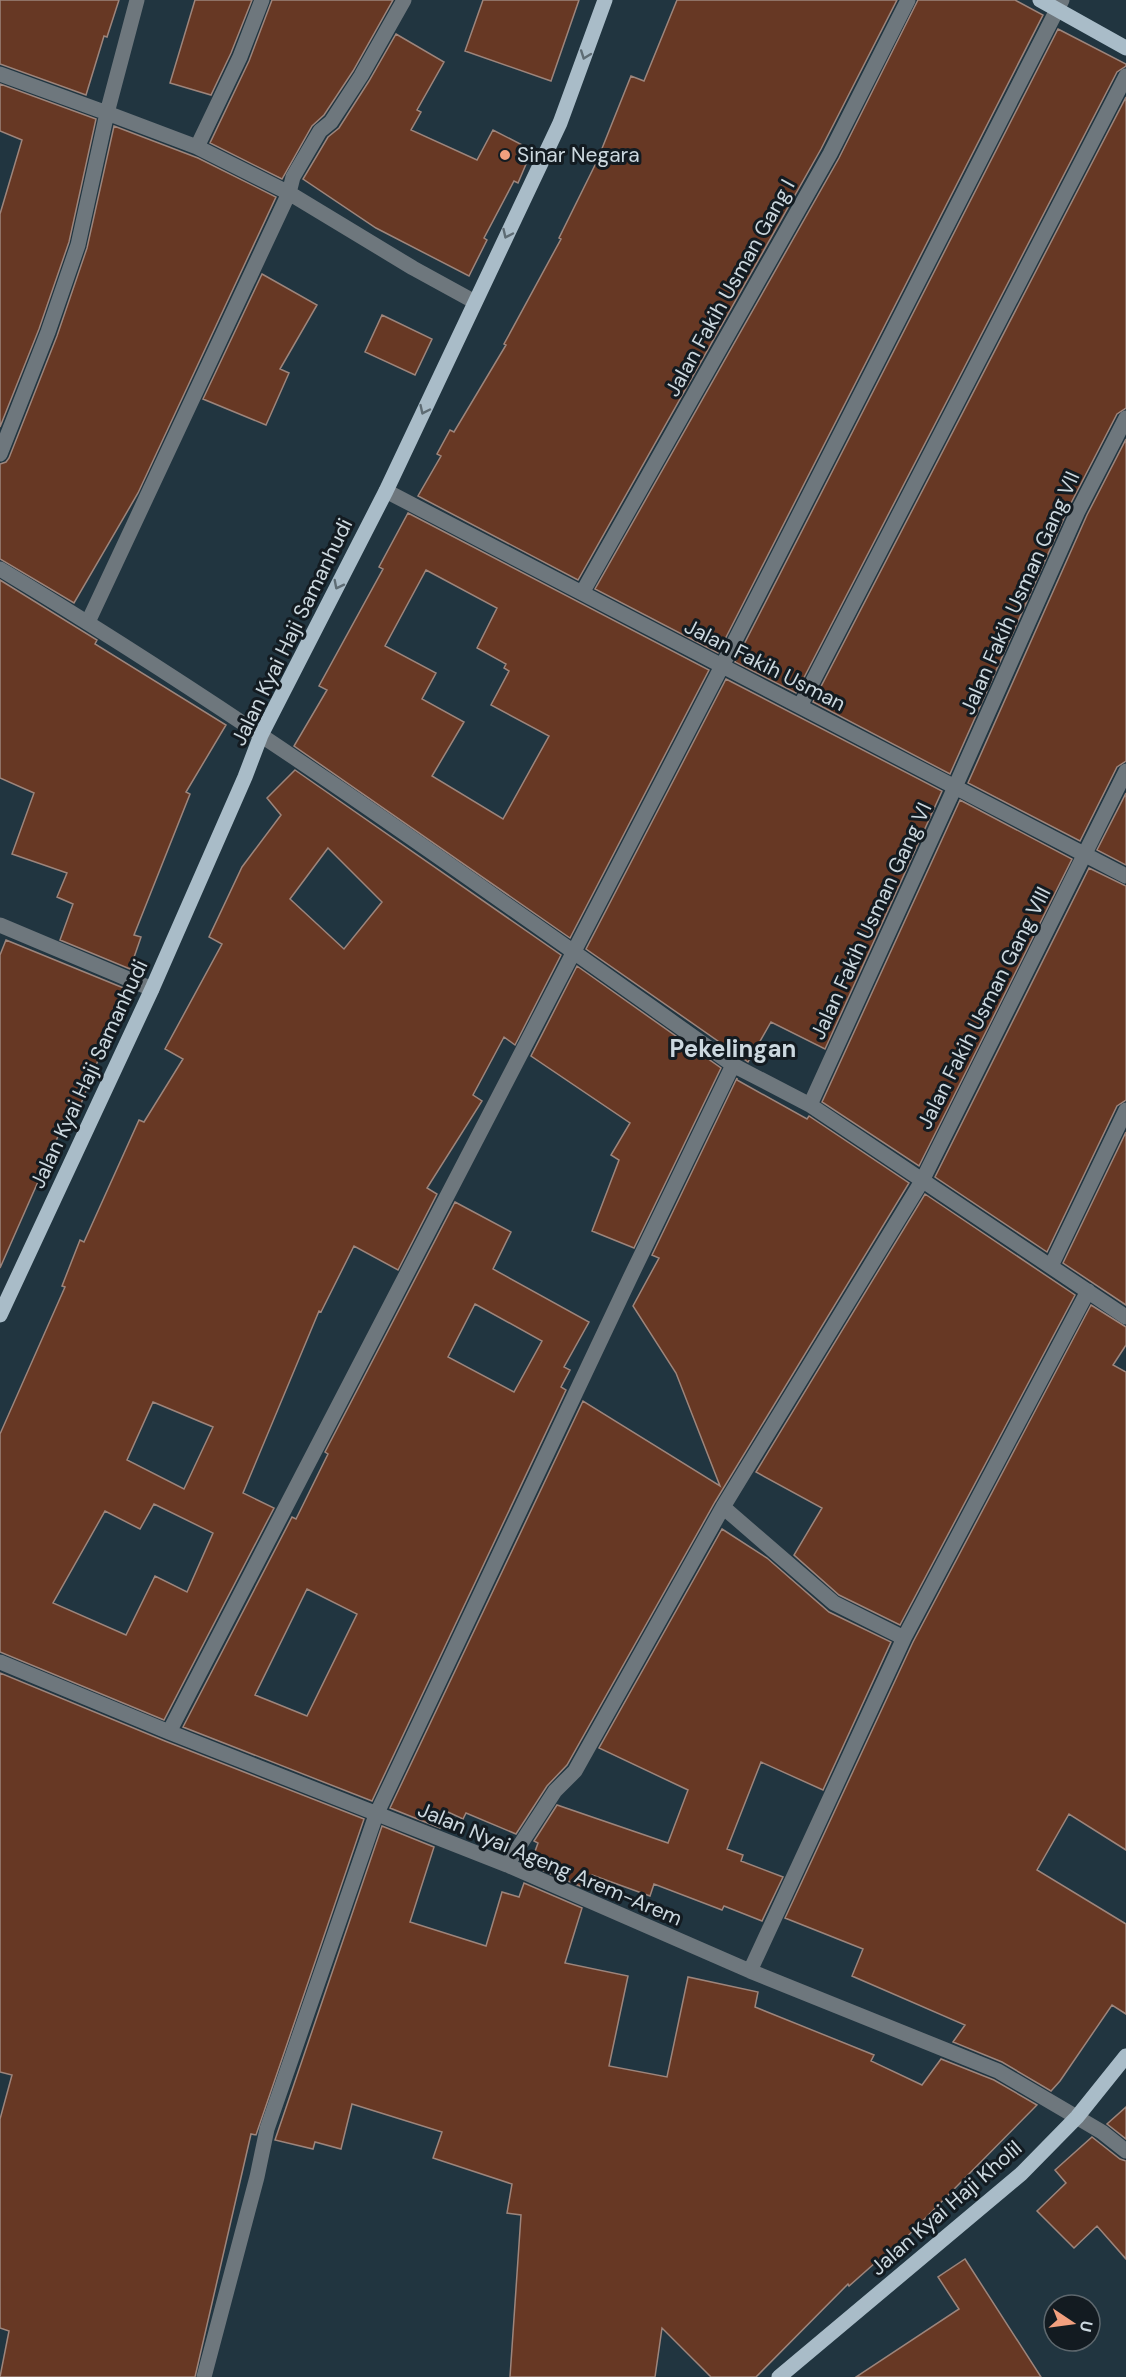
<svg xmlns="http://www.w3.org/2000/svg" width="1126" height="2377" font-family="'DM Sans',sans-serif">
<rect width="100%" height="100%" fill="#213540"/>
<path fill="#673824" stroke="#9d857c" stroke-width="1.5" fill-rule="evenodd" d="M 0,0 L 119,0 L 107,37 L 104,36 L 86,95 L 0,64 Z
M 195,0 L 252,0 L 231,53 L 211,95 L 170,83 Z
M 272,0 L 393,0 L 353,71 L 324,115 L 312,126 L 282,179 L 210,143 L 249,61 Z
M 483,0 L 579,0 L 551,81 L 465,51 Z
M 677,0 L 897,0 L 821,149 L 578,580 L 418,496 L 441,456 L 437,454 L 450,430 L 454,432 L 506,345 L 504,344 L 561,239 L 559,238 L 597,161 L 631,76 L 644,81 Z
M 918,0 L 1015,0 L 1043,15 L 718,653 L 595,589 L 839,158 Z
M 1058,29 L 1126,64 L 1126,66 L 1117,72 L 796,693 L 735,662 Z
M 396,34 L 444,62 L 417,110 L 421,112 L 411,130 L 477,160 L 493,130 L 532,150 L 518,183 L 514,181 L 484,238 L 487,240 L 469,276 L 376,228 L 303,179 L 328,137 L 339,128 L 369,81 Z
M 0,84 L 96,119 L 69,242 L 39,329 L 0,427 L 0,214 L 22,140 L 0,131 Z
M 1126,97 L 1126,408 L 1117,414 L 1069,507 L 950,774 L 813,702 Z
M 114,126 L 198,158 L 276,197 L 138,493 L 74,603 L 0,559 L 0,464 L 6,462 L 9,458 L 57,336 L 87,248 Z
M 262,274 L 317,305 L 280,369 L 289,373 L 266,425 L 203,399 Z
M 382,315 L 432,339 L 415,375 L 365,352 Z
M 1126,439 L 1126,761 L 1117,767 L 1080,841 L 968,783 L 1087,515 Z
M 408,513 L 709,670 L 570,938 L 294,746 L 327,690 L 319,686 L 383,569 L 379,567 ZM 426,570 L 497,608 L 477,648 L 506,664 L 504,668 L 509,671 L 491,705 L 549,736 L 503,819 L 432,776 L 464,722 L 422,699 L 436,673 L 385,646 Z
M 0,580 L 97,640 L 95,644 L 226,725 L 186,792 L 190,794 L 134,935 L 141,937 L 130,969 L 60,940 L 73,904 L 57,897 L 67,873 L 12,854 L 34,793 L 0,778 Z
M 726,679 L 942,791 L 825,1049 L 771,1022 L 748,1062 L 586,949 Z
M 295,770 L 561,955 L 515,1045 L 504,1037 L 473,1095 L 482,1101 L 427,1188 L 437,1194 L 398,1270 L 354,1246 L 321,1312 L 319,1311 L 243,1493 L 274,1508 L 164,1720 L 0,1652 L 0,1434 L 65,1287 L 62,1286 L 80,1240 L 84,1242 L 139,1120 L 144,1122 L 183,1059 L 165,1049 L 222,944 L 209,937 L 242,867 L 281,815 L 267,798 ZM 328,848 L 382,902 L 344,949 L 290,899 ZM 153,1402 L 213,1427 L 184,1489 L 127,1460 ZM 154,1504 L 213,1533 L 187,1592 L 155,1576 L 126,1635 L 53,1603 L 105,1511 L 140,1529 Z
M 1126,793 L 1126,865 L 1097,850 Z
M 960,800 L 1072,859 L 919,1166 L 822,1102 Z
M 1089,868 L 1126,886 L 1126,1100 L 1117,1106 L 1047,1252 L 935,1177 Z
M 6,940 L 126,989 L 75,1119 L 67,1116 L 0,1268 L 0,955 Z
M 577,966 L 721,1068 L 634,1248 L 592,1231 L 619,1160 L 611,1155 L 630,1123 L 531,1056 Z
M 737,1078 L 737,1080 L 807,1119 L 809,1116 L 909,1183 L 715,1502 L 567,1765 L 547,1786 L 516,1834 L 466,1813 L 463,1819 L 446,1811 L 440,1828 L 390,1808 L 583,1401 L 720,1486 L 676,1373 L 633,1306 L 659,1258 L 652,1255 Z
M 1126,1132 L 1126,1305 L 1063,1263 Z
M 925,1194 L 1075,1295 L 900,1625 L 839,1595 L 794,1555 L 822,1508 L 756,1472 Z
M 455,1202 L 511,1232 L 493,1269 L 589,1322 L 564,1367 L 570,1370 L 561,1387 L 566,1390 L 372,1801 L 183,1727 L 292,1517 L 296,1519 L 328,1454 L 325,1452 ZM 475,1304 L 542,1341 L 514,1392 L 448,1357 ZM 307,1589 L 357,1614 L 307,1716 L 255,1695 Z
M 1091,1305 L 1126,1327 L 1126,1345 L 1113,1365 L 1126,1372 L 1126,1850 L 1069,1814 L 1037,1870 L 1126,1924 L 1126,2014 L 1112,2005 L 1060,2081 L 1051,2091 L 1002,2062 L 953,2042 L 965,2025 L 852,1976 L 863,1949 L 785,1918 L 913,1642 Z
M 722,1529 L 767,1558 L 829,1612 L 891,1642 L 823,1790 L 761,1762 L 727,1849 L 743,1855 L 741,1861 L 783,1877 L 762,1921 L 724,1906 L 722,1910 L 654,1884 L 650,1896 L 592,1875 L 587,1889 L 530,1865 L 538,1843 L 534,1841 L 557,1805 L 668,1843 L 688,1790 L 599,1748 Z
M 0,1673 L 165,1741 L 364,1819 L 256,2135 L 251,2134 L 195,2377 L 0,2377 L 9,2331 L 0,2328 L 0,2119 L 12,2075 L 0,2072 Z
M 382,1826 L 434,1847 L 410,1922 L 486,1946 L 502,1892 L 519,1897 L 524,1883 L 582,1908 L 565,1963 L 628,1976 L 609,2066 L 667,2077 L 688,1977 L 758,1992 L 755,2007 L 874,2055 L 871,2061 L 922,2085 L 941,2059 L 994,2080 L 1037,2105 L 895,2249 L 893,2247 L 849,2286 L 848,2284 L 756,2377 L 711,2377 L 662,2328 L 655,2377 L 510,2377 L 521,2215 L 507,2213 L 512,2184 L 433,2158 L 442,2132 L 352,2104 L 341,2149 L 315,2142 L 313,2149 L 275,2140 Z
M 1126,2107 L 1126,2139 L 1107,2124 Z
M 1092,2137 L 1120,2159 L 1126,2161 L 1126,2259 L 1097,2226 L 1074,2248 L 1037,2211 L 1066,2183 L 1055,2170 Z
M 965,2259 L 1041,2377 L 856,2377 L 959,2309 L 938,2277 Z"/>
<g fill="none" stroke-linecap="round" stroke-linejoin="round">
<path stroke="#6e777d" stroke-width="15" d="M 0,74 L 107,113 L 137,0
M 197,147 L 240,57 L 262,0
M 0,454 L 48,332 L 78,245 L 107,113 L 197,147 L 289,193 L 413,268 L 475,302
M 386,491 L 1126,876
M 0,569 C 253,721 493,895 733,1065 L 810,1105 L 1126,1317
M 582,593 L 830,154 L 908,0
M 88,622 L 289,193 L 293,177 L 320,131 L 331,122 L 361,76 L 404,0
M 800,706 L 1126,76
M 0,925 L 152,989
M 810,1105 L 955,787 L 1078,511 L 1126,418
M 1051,1266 L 1126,1110
M 904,1638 L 1088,1291
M 0,1662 L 169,1732 L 507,1865 L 750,1971 L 998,2071 L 1102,2132 L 1126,2151
M 169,1732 L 722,666 L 1062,0
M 507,1865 L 555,1791 L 575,1771 L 723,1507
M 750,1971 L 904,1638 L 834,1603 L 723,1507 L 922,1181 L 1126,771
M 204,2377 L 257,2177 L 267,2129 L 376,1815 L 630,1278 L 733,1065"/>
<path stroke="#a9bcc8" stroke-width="15" d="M 1040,0 L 1126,48
M 0,1315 L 152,989 L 245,777 L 261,735 L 386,491 L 560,123 L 605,0
M 779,2377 L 1021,2174 L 1077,2117 L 1126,2056"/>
</g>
<defs><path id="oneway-chevron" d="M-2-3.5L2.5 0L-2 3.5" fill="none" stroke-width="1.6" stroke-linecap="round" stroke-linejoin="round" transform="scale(1.5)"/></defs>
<g stroke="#5e6c74">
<use href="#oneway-chevron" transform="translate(585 55) rotate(110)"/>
<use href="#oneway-chevron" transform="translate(507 234) rotate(115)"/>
<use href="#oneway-chevron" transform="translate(424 410) rotate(115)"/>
<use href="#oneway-chevron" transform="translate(338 585) rotate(117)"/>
</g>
<circle fill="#f2a07f" stroke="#131b21" stroke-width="2" cx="505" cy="155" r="6"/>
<g text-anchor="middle" stroke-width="6" stroke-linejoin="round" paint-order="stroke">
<g font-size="21" fill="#ccd8df" stroke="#131b21" text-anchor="start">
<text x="517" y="162">Sinar Negara</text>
</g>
<g font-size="21" fill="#ccd8df" stroke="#131b21">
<text transform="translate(730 288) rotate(-61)" y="7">Jalan Fakih Usman Gang I</text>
<text transform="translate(1020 593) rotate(-66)" y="7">Jalan Fakih Usman Gang VII</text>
<text transform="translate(292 632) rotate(-64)" y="7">Jalan Kyai Haji Samanhudi</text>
<text transform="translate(765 665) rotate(27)" y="7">Jalan Fakih Usman</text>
<text transform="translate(871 921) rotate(-65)" y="7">Jalan Fakih Usman Gang VI</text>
<text transform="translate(984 1008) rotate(-63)" y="7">Jalan Fakih Usman Gang VIII</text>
<text transform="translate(89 1074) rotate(-65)" y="7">Jalan Kyai Haji Samanhudi</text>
<text transform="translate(550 1864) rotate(23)" y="7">Jalan Nyai Ageng Arem-Arem</text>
<text transform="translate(946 2208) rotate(-41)" y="7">Jalan Kyai Haji Kholil</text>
</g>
<g font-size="24" font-weight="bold" fill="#ccd8df" stroke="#131b21">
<text x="733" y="1057">Pekelingan</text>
</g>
</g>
<g transform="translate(1072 2323) rotate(103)"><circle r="28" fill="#131b21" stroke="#5d676d" stroke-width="1.5"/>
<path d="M0-4.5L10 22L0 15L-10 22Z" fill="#f2a07f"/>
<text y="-9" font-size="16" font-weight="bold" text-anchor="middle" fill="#ccd8df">U</text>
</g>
</svg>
